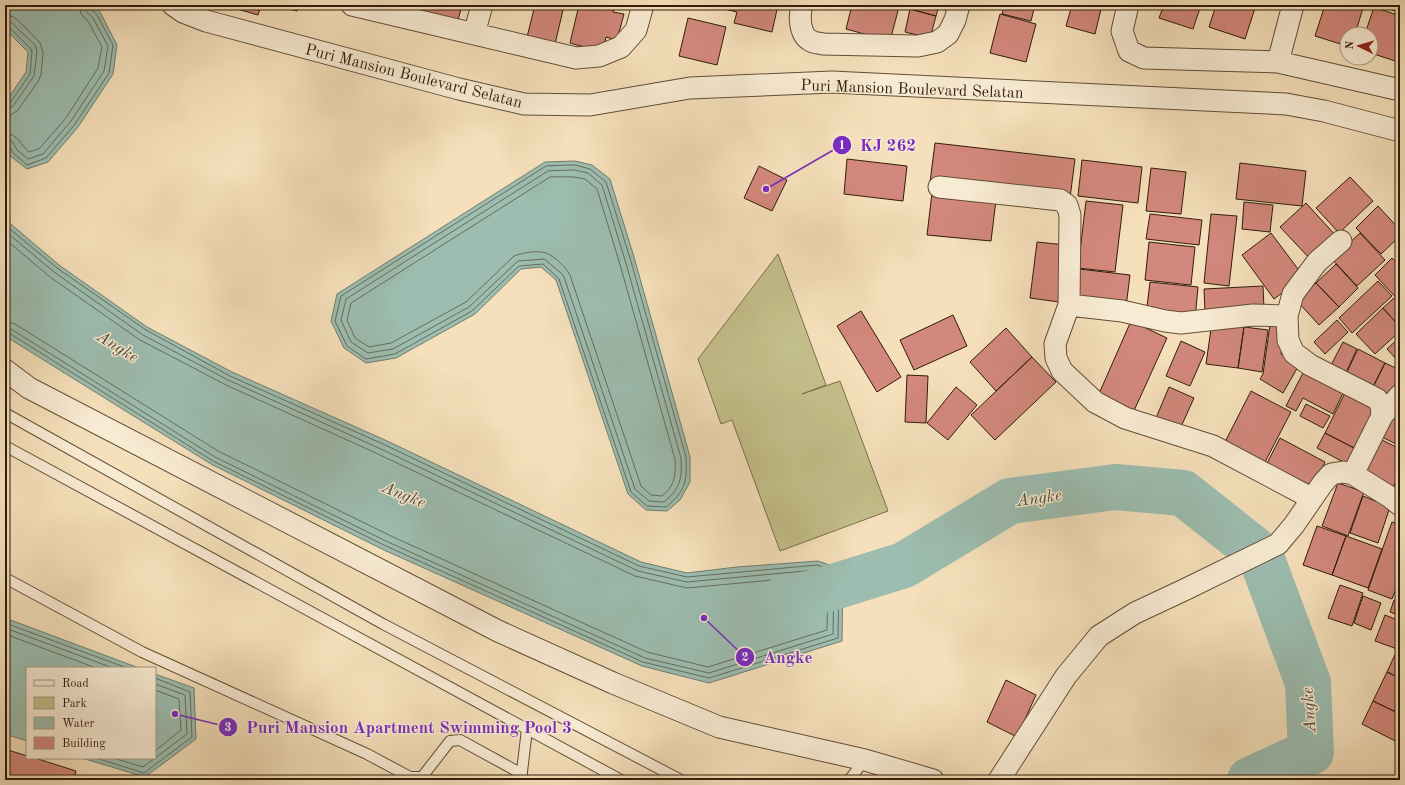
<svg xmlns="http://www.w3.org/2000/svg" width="1405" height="785" font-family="'Old Standard TT',serif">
<rect width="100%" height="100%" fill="#f5e0bb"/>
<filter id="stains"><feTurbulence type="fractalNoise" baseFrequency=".005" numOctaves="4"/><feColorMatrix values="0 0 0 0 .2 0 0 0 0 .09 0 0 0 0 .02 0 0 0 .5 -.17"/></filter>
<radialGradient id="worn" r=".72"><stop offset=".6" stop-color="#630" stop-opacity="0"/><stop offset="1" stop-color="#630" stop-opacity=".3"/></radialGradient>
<path fill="#c4c08b" stroke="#7a6e4a" d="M 778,254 L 826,385 L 802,394 L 840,381 L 888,511 L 780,551 L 732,420 L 721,424 L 698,359 Z"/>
<path fill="#9cbdb0" stroke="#717d6e" d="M 5,5 L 93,5 L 100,12 L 117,45 L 113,74 L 78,127 L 48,162 L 27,169 L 9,155 L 5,141 L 5,111 L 7,100 L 26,72 L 28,52 L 5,29 Z
M 575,161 L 592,165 L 610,179 L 634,257 L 690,457 L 690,482 L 680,500 L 667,511 L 646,510 L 628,494 L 556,280 L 541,267 L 521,269 L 475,314 L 396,358 L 366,363 L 344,348 L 331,321 L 337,294 L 545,162 Z
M 5,219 L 59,265 L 147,327 L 232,372 L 385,440 L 641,562 L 687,573 L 737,567 L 818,561 L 843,570 L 842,641 L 709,683 L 642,666 L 384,550 L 211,464 L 5,336 Z
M 5,618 L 139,668 L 27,668 L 27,741 L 5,734 Z
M 155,674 L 194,688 L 196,739 L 145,777 L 82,758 L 155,758 Z"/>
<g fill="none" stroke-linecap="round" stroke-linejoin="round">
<path stroke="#666c5d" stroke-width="1" d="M 5,15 L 14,17 L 25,27 L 40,43 L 43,53 L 41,74 L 39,80 L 18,110 L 11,115 L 5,115
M 5,21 L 12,23 L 20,31 L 35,45 L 37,51 L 34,76 L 13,106 L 9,109 L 5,109
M 5,26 L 9,27 L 31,49 L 32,52 L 30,74 L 10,103 L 5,104
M 5,133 C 19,134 20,145 29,152 L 39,149 L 66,118 L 98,68 L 102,47 L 88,21 L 81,14 L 79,5
M 5,139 L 12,141 L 17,150 L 28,159 L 43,154 L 71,121 L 104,71 L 108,46 L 93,18 L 86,11 L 85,5
M 5,144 L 9,145 L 13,153 L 27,165 L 46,158 L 75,124 L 109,73 L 113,45 L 97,15 L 91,9 L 90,5
M 575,165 L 590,169 L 606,182 L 630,258 L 686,457 C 687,481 686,491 666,507 L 647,506 L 631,492 L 559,279 L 543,264 L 519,266 L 472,311 L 395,354 L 366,359 L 347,346 L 335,321 L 341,296 L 546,166 Z
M 574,170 L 588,173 L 602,185 L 625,260 L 681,458 C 682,478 681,488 664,502 L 649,501 L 635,489 L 564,277 L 561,273 L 544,259 L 518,261 L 469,307 L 393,349 L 368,353 L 351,342 L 341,320 L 346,299 L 548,171 Z
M 574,177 L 585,179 L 597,189 L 619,261 L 675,459 C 676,474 675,486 662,496 L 651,495 L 641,486 L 570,275 C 566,267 554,256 546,253 C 537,250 521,253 514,256 L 466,302 L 391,343 L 369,347 L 355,338 L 347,320 L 351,303 L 550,177 Z
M 5,225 L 57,268 L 146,330 L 230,376 L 383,444 L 639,566 L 687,577 L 817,565 L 838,572 L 839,574 L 838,638 L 709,678 L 643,662 L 386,546 L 213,461 L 9,333 L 5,333
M 5,231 L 54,272 L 143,335 L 228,380 L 381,449 L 638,571 L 687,582 L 816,570 L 833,576 L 834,577 L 833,634 L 709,673 L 645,658 L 388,542 L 215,457 L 11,329 L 5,328
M 5,239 L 50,277 L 140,340 L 226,385 L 378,454 L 635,576 L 687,588 L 815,576 L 827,580 L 828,582 L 827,630 L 708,667 L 647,652 L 391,536 L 218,451 L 15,324 L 5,321
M 5,623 L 127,668
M 5,628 L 113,668
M 5,634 L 96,668
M 155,690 L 179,699 L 181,730 L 155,751
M 96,758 L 144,773 L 192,737 L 190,692 L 155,678
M 113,758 L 143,767 L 187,734 L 185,695 L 155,684"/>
<path stroke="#9cbdb0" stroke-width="46" d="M 782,600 L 824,590 L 904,565 L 1010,501 L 1115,487 L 1183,493 L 1260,554 L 1308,683 L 1311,752 L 1250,780"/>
</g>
<path fill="#d2887c" stroke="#301c0a" d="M 223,5 L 261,5 L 258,15 Z
M 274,5 L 299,5 L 297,11 Z
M 420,5 L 462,5 L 457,24 L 418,14 Z
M 535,5 L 542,5 L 563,10 L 555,44 L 527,37 Z
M 542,5 L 564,5 L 563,10 Z
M 579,5 L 615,5 L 613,12 L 624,14 L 617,40 L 606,37 L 603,52 L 570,43 Z
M 708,5 L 778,5 L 772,32 L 734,23 L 737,12 Z
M 852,5 L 892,5 L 899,7 L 890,41 L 846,29 Z
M 912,5 L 939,5 L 936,16 L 910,9 Z
M 1005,5 L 1035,5 L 1031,21 L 1002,14 Z
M 1072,5 L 1102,5 L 1095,34 L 1066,26 Z
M 1164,5 L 1201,5 L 1193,29 L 1159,18 Z
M 1216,5 L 1256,5 L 1245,39 L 1209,27 Z
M 1325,5 L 1364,5 L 1355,34 L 1347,34 L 1347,46 L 1315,36 Z
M 1377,5 L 1400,5 L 1400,12 L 1377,6 Z
M 1374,7 L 1400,16 L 1400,57 L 1398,62 L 1371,53 L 1371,34 L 1365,34 Z
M 910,9 L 936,16 L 930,38 L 905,32 Z
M 1000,14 L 1036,24 L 1026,62 L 990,53 Z
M 688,18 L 726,27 L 717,65 L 679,56 Z
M 935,143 L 1075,159 L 1070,198 L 930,182 Z
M 847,159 L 907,166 L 903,201 L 844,194 Z
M 1082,160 L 1142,167 L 1138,203 L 1078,196 Z
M 1240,163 L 1306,171 L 1302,206 L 1236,199 Z
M 759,166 L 787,180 L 772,211 L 744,198 Z
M 1151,168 L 1186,172 L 1181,214 L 1146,211 Z
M 1350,177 L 1373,201 L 1339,233 L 1316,208 Z
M 932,193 L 996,200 L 991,241 L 927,235 Z
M 1086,201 L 1123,205 L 1115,272 L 1078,268 Z
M 1244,202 L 1273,205 L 1270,232 L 1242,229 Z
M 1306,203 L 1338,238 L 1313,262 L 1280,227 Z
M 1378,206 L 1400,230 L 1400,236 L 1381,254 L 1356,228 Z
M 1150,214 L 1202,220 L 1199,245 L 1146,239 Z
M 1211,214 L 1237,216 L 1229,286 L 1204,283 Z
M 1271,233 L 1304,277 L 1274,299 L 1242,255 Z
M 1360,233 L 1385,260 L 1357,286 L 1332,259 Z
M 1037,242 L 1066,245 L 1059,302 L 1030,298 Z
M 1149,242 L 1195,247 L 1191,285 L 1145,280 Z
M 1392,258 L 1400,266 L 1400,302 L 1375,275 Z
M 1336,264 L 1358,288 L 1339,307 L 1316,283 Z
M 1079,269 L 1130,275 L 1126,307 L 1075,301 Z
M 1378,281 L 1392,296 L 1352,333 L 1339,318 Z
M 1150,282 L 1198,287 L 1195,319 L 1146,315 Z
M 1316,283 L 1339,307 L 1319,325 L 1297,301 Z
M 1263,286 L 1264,308 L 1205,311 L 1204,289 Z
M 1394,298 L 1400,304 L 1400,327 L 1383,308 Z
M 1383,308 L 1400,327 L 1400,331 L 1375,354 L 1356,334 Z
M 861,311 L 901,377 L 877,392 L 837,326 Z
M 953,315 L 967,346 L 914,370 L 900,340 Z
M 1337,320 L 1348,332 L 1325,354 L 1314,342 Z
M 1131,321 L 1167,338 L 1133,413 L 1098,396 Z
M 1212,322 L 1244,327 L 1238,368 L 1206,364 Z
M 1270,325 L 1285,327 L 1281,354 L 1299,365 L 1283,393 L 1260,379 L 1263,374 Z
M 1244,327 L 1268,330 L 1262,372 L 1238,368 Z
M 1006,328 L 1032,357 L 996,391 L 970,362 Z
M 1400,337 L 1400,363 L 1387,349 Z
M 1181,341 L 1205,352 L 1190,386 L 1166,376 Z
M 1343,342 L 1357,349 L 1343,379 L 1328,371 Z
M 1358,349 L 1385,363 L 1370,393 L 1343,380 Z
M 1032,357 L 1056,382 L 995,440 L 971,415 Z
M 1385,363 L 1400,370 L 1400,383 L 1390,403 L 1370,393 Z
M 1305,369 L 1345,389 L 1333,414 L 1303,398 L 1296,411 L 1286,406 Z
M 907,375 L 928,376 L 926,423 L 905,422 Z
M 956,387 L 977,405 L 948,440 L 927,423 Z
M 1169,387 L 1194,398 L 1180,429 L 1156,418 Z
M 1251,391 L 1291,412 L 1264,464 L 1224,444 Z
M 1346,391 L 1379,408 L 1358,450 L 1325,433 Z
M 1400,401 L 1400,446 L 1382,437 Z
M 1306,404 L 1330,416 L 1323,428 L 1300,416 Z
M 1325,433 L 1358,450 L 1349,465 L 1317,448 Z
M 1280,438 L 1325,462 L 1311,490 L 1265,467 Z
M 1378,438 L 1400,449 L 1400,474 L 1391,491 L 1359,475 Z
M 1338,483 L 1364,492 L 1348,536 L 1322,526 Z
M 1363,496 L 1390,507 L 1378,543 L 1350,533 Z
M 1392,522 L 1400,525 L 1400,578 L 1392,599 L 1368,590 Z
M 1317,526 L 1346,536 L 1332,575 L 1303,565 Z
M 1346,536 L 1382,549 L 1368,588 L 1332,575 Z
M 1340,585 L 1363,593 L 1352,626 L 1328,618 Z
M 1400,586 L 1400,597 L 1397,596 Z
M 1363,596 L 1381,603 L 1371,630 L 1354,623 Z
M 1394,600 L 1400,602 L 1400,616 L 1390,612 Z
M 1385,615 L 1400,621 L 1400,639 L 1397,649 L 1375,641 Z
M 1399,646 L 1400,646 L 1400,678 L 1387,672 Z
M 1387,672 L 1400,678 L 1400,714 L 1373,701 Z
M 1006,680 L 1036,695 L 1017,737 L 987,722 Z
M 1373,701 L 1400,714 L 1399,743 L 1362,724 Z
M 5,749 L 27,756 L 27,758 L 35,758 L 76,771 L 74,780 L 5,780 Z"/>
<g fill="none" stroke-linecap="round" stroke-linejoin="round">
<g stroke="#614d36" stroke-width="12">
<path id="service" d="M 5,413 L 383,624 L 681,780
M 5,446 L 621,780
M 5,578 L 142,652 L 367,754 L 410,777 L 422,777 L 450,741 L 460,740 L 522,774
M 521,780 L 527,729
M 849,780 L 865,760"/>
</g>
<g stroke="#614d36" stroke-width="23">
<path id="minor" d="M 173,5 L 183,12 L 206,21 L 459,89 L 524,104 L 590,105 L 690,88 L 832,82 L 1286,104 L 1324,111 L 1400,131
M 352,5 L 576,58 L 599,56 L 621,47 L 636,30 L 643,5
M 802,5 C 799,16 799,35 811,41 C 814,43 819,43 823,44 L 918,46 L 937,42 L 948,34 L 955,20 L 959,5
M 1128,5 L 1122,31 L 1129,51 L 1144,58 L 1278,62 L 1400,90
M 474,34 L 482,5
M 1278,62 L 1293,5
M 939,187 L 1060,200 L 1067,205 L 1070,215 L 1069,305 L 1055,344 L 1056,358 L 1062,371 L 1095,402 L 1125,418 L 1213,446 L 1311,498
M 1341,241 L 1317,262 L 1293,294 L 1287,316 L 1288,340 L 1294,353 L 1310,365 L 1377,399 L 1381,405 L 1382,416 L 1353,474
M 1069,305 L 1122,311 L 1165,321 L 1181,323 L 1253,315 L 1287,316
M 5,370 L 29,388 L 498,631 L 613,683 L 719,727 L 865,760 L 933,780
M 1382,416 L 1400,395
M 999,780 L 1066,676 L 1099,636 L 1135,613 L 1184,590 L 1278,544 L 1294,525 L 1323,483 L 1331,474 L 1343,472 L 1353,474 L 1390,497 L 1400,505"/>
</g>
<use href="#service" stroke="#f8ebd3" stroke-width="10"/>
<use href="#minor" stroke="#f8ebd3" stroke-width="21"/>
</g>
<g text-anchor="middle" stroke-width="3" stroke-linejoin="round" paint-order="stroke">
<g font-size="16" fill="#301c0a" stroke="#f8ebd3">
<text transform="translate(414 75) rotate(14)" y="6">Puri Mansion Boulevard Selatan</text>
<text transform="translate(912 88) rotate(2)" y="6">Puri Mansion Boulevard Selatan</text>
</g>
<g font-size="17" font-style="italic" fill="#504c3c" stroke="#f8ebd3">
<text transform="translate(118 346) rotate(32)" y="6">Angke</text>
<text transform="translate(404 494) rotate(22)" y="6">Angke</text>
<text transform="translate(1039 497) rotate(-8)" y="6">Angke</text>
<text transform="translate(1308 710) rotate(-94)" y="6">Angke</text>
</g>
</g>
<path fill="none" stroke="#7b2cbf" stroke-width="1.5" d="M766 189L842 145M704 618L745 657M175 714L228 727"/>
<g fill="#7b2cbf" stroke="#f8ebd3" stroke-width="1.5">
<circle cx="766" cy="189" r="4"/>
<circle cx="704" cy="618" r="4"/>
<circle cx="175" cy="714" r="4"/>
<circle cx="842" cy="145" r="10"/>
<circle cx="745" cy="657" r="10"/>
<circle cx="228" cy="727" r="10"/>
</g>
<g font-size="12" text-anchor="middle" font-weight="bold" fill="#fff">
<text x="842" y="149">1</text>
<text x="745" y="661">2</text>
<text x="228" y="731">3</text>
</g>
<g font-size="17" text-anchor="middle" font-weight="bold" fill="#7b2cbf" stroke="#f8ebd3" stroke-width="3" stroke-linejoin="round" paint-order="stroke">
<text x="888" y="151">KJ 262</text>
<text x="788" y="663">Angke</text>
<text x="409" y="733">Puri Mansion Apartment Swimming Pool 3</text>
</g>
<rect width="1405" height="785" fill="none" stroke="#f5e0bb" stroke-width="20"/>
<rect x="6" y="6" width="1393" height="773" fill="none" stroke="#301c0a" stroke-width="2"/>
<rect x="10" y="10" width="1385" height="765" fill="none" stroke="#301c0a"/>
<rect x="26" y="667" width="130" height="92" fill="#f8ebd3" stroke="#a89883"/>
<rect x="34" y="680" width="20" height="6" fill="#f8ebd3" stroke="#a89883"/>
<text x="62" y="687" font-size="12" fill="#301c0a">Road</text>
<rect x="34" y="697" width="20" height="12" fill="#c4c08b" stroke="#a89883"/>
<text x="62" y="707" font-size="12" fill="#301c0a">Park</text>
<rect x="34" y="717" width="20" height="12" fill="#9cbdb0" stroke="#a89883"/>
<text x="62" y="727" font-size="12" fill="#301c0a">Water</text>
<rect x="34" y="737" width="20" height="12" fill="#d2887c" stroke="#a89883"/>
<text x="62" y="747" font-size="12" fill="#301c0a">Building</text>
<g transform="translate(1359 46) rotate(275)"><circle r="19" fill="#f8ebd3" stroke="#a89883"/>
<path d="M0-3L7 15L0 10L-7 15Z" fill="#8f2418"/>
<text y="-6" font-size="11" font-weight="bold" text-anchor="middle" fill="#301c0a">N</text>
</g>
<rect width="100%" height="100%" filter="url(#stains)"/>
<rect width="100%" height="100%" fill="url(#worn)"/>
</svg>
